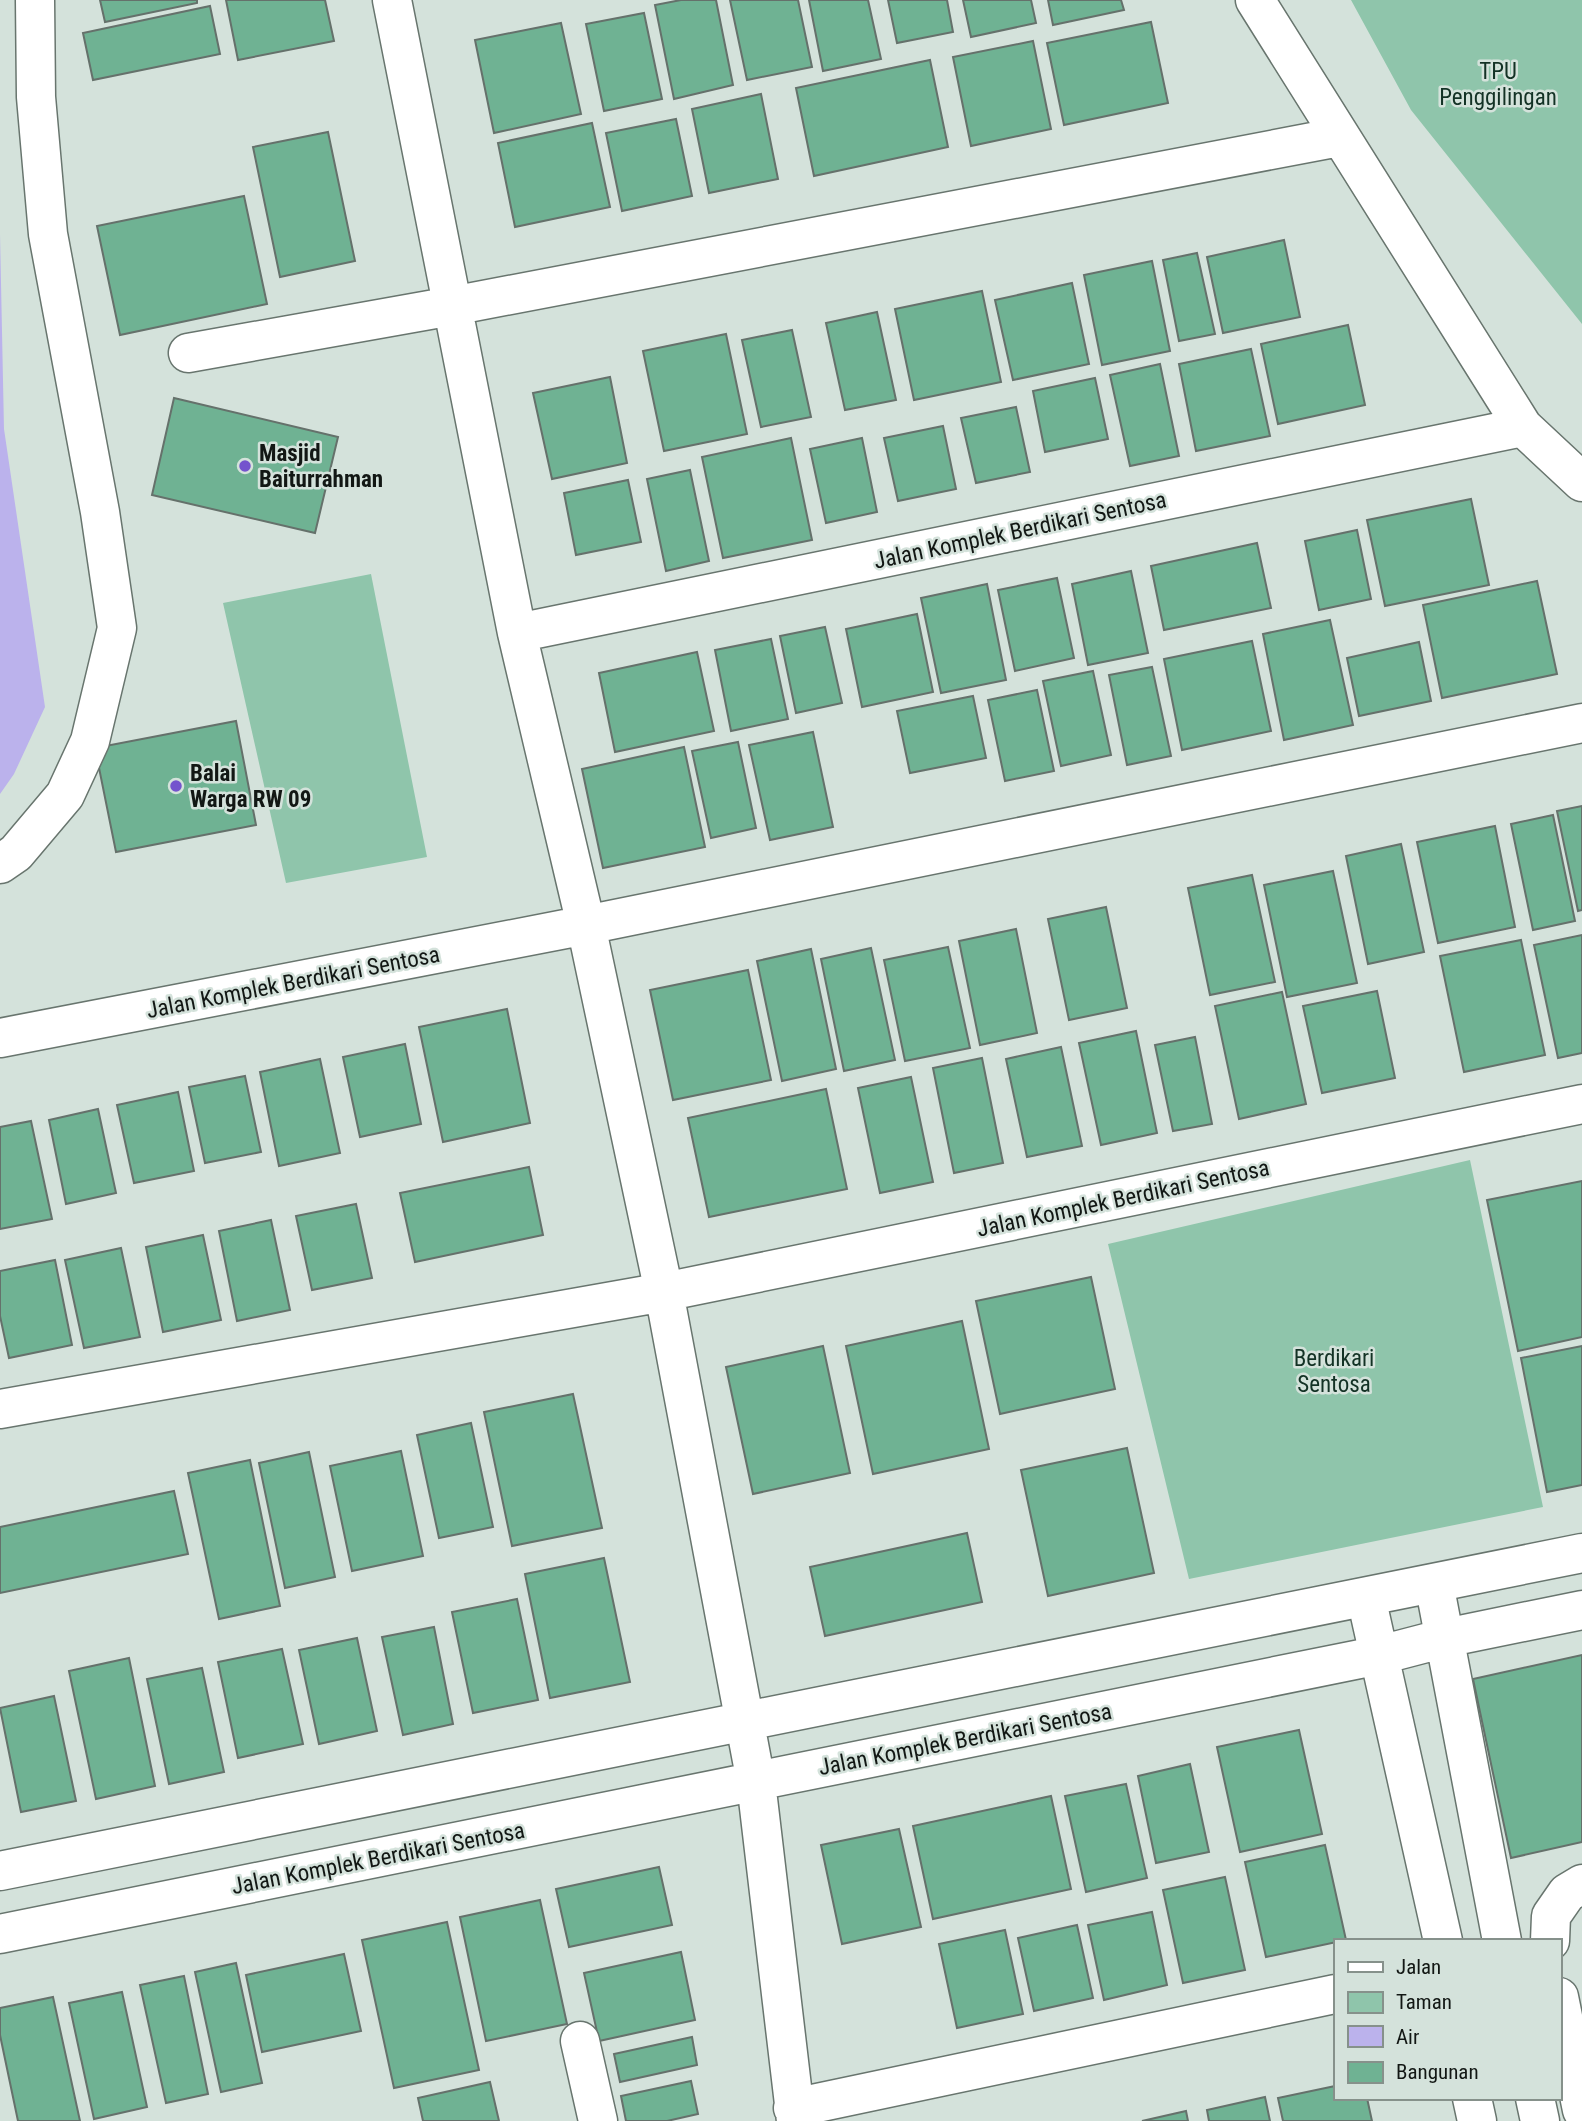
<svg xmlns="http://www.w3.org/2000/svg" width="1582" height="2121" font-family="'Roboto Condensed',sans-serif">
<rect width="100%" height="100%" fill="#d4e2db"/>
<path fill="#8fc5ab" d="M 1351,0 L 1582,0 L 1582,324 L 1411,110 Z
M 371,574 L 427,857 L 286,883 L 223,603 Z
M 1470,1160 L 1543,1507 L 1189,1579 L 1108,1244 Z"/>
<path fill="#bbb2ec" d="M 0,234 L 4,429 L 45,707 L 14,774 L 0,794 Z"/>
<path fill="#6fb293" stroke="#65716b" stroke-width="2" d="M 100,0 L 197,0 L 197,3 L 105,22 Z
M 226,0 L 325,0 L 334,41 L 238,60 Z
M 681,0 L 716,0 L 733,85 L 674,99 L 655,5 Z
M 730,0 L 798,0 L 812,67 L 747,80 Z
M 809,0 L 868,0 L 881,59 L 823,71 Z
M 888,0 L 947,0 L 953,32 L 897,43 Z
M 963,0 L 1031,0 L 1036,23 L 971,37 Z
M 1048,0 L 1121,0 L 1124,10 L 1053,25 Z
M 210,6 L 220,54 L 93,80 L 83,33 Z
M 644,13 L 662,99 L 604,111 L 586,24 Z
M 1151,22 L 1168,103 L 1064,125 L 1047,43 Z
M 561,23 L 581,114 L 494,133 L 475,40 Z
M 1033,41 L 1051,129 L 971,146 L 953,57 Z
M 930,60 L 948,147 L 814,176 L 796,88 Z
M 761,94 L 778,179 L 709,193 L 692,109 Z
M 676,119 L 692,196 L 622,211 L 606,133 Z
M 592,123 L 610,207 L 515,227 L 498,143 Z
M 328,132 L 355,261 L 280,277 L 253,147 Z
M 244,196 L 267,304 L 120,335 L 97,226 Z
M 1284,240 L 1300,317 L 1223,333 L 1207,257 Z
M 1197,253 L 1215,334 L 1179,341 L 1163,260 Z
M 1152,261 L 1170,351 L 1102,365 L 1084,275 Z
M 1072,283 L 1089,364 L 1013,380 L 995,300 Z
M 982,291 L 1001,382 L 914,400 L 895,309 Z
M 877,312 L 896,400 L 845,410 L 826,323 Z
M 1348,325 L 1365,405 L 1278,424 L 1261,344 Z
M 792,330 L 811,417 L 761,427 L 742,340 Z
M 726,334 L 747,434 L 664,451 L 643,351 Z
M 1251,349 L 1270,436 L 1196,451 L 1179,364 Z
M 1160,364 L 1179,456 L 1130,466 L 1110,375 Z
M 610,377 L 627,463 L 552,479 L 533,393 Z
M 1095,378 L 1108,439 L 1045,452 L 1033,391 Z
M 174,398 L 338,437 L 315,533 L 152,495 Z
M 1016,407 L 1030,472 L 976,483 L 961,418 Z
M 943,426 L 956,489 L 898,501 L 884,438 Z
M 791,438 L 812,540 L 723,558 L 702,457 Z
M 862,438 L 877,512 L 826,523 L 810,449 Z
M 690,470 L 709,561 L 666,571 L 647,479 Z
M 628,480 L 641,542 L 576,555 L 564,493 Z
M 1471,499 L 1489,585 L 1385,606 L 1367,520 Z
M 1357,530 L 1371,599 L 1319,610 L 1305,541 Z
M 1257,543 L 1271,608 L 1164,630 L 1151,566 Z
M 1131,571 L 1148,653 L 1088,665 L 1072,584 Z
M 1057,578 L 1074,658 L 1015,671 L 998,590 Z
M 1537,581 L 1557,674 L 1442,698 L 1423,605 Z
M 987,584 L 1006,680 L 941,693 L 921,598 Z
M 917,614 L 933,692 L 862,707 L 846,629 Z
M 1330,620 L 1353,725 L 1284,740 L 1263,634 Z
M 825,627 L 842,703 L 796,713 L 780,636 Z
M 771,639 L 788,719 L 731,731 L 715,650 Z
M 1252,641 L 1271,731 L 1182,750 L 1164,659 Z
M 1419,642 L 1431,701 L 1359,716 L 1347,658 Z
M 697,652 L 714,731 L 615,752 L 599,673 Z
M 1152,667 L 1171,756 L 1127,765 L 1109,675 Z
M 1093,671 L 1111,755 L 1061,766 L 1043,681 Z
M 1037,690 L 1054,771 L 1005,781 L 988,700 Z
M 973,696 L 986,758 L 910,773 L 897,711 Z
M 236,721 L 256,825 L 116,852 L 95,748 Z
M 813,732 L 833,827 L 770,840 L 749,745 Z
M 738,742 L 756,828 L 711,838 L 692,751 Z
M 684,747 L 705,847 L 603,868 L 582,769 Z
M 1582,806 L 1582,910 L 1578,911 L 1557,811 Z
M 1553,815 L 1575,921 L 1533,930 L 1511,824 Z
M 1495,826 L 1515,927 L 1438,943 L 1417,842 Z
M 1401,844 L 1424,952 L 1368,964 L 1346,856 Z
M 1333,871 L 1357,983 L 1287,997 L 1264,885 Z
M 1252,875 L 1275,982 L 1210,995 L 1188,888 Z
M 1106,907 L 1127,1008 L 1069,1020 L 1048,919 Z
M 1016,929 L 1037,1033 L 980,1045 L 959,941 Z
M 1582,935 L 1582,1053 L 1558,1058 L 1534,945 Z
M 1521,940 L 1545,1055 L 1464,1072 L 1440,956 Z
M 948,947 L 970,1048 L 905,1061 L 884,960 Z
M 871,948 L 895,1060 L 844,1071 L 821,959 Z
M 811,949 L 836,1069 L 782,1081 L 757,961 Z
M 748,970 L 771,1080 L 673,1100 L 650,990 Z
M 1377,991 L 1395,1078 L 1322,1093 L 1303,1006 Z
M 1282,992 L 1306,1104 L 1239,1119 L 1215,1006 Z
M 507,1009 L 530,1123 L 443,1142 L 419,1027 Z
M 1136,1031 L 1157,1133 L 1101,1145 L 1079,1043 Z
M 1195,1037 L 1212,1124 L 1173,1131 L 1155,1045 Z
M 405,1044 L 421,1124 L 360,1137 L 343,1057 Z
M 1061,1047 L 1082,1146 L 1027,1157 L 1006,1059 Z
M 982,1058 L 1003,1163 L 954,1173 L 933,1068 Z
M 320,1059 L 340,1153 L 279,1166 L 260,1072 Z
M 245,1076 L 261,1152 L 205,1163 L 189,1087 Z
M 911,1077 L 933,1182 L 880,1193 L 858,1088 Z
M 826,1089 L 847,1189 L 709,1217 L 688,1118 Z
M 178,1092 L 194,1171 L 134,1183 L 117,1105 Z
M 98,1109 L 116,1193 L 66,1204 L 49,1120 Z
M 31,1121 L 52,1219 L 0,1229 L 0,1127 Z
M 529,1167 L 543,1235 L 415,1262 L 400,1193 Z
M 1582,1181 L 1582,1337 L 1518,1351 L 1487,1200 Z
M 356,1204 L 372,1278 L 312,1290 L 296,1216 Z
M 271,1220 L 290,1310 L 237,1321 L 219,1231 Z
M 203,1235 L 221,1320 L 163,1332 L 146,1247 Z
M 121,1248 L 140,1337 L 84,1348 L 65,1260 Z
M 55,1260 L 72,1345 L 9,1358 L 0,1316 L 0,1271 Z
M 1091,1277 L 1115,1389 L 1000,1414 L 976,1301 Z
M 962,1321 L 989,1449 L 873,1474 L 846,1346 Z
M 823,1346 L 850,1473 L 753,1494 L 726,1367 Z
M 1582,1346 L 1582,1485 L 1547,1492 L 1521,1358 Z
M 573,1394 L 602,1528 L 512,1546 L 484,1412 Z
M 471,1423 L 493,1527 L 439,1538 L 417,1435 Z
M 1127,1448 L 1154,1573 L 1048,1596 L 1021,1470 Z
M 401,1451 L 423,1556 L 352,1571 L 330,1466 Z
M 309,1452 L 335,1577 L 285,1588 L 259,1463 Z
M 250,1460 L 280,1606 L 219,1619 L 188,1473 Z
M 174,1491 L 188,1554 L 0,1593 L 0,1527 Z
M 967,1533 L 982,1602 L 825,1636 L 810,1567 Z
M 604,1558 L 630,1682 L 550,1698 L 525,1574 Z
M 517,1599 L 538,1700 L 473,1713 L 452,1612 Z
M 434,1627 L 453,1724 L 403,1735 L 382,1637 Z
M 357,1638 L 377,1731 L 319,1744 L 299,1650 Z
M 282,1649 L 303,1744 L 238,1758 L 218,1662 Z
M 1582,1655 L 1582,1842 L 1511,1858 L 1473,1679 Z
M 129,1658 L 155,1786 L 96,1799 L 69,1671 Z
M 202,1668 L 224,1772 L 169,1784 L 147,1679 Z
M 54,1696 L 76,1801 L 21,1812 L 0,1708 Z
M 1299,1730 L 1322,1834 L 1240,1852 L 1217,1747 Z
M 1190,1764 L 1209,1852 L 1156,1863 L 1138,1776 Z
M 1126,1784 L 1147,1878 L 1086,1892 L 1065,1796 Z
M 1051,1796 L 1071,1889 L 933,1919 L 913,1826 Z
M 899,1829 L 921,1927 L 842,1944 L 821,1845 Z
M 1325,1845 L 1346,1940 L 1266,1957 L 1245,1862 Z
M 659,1867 L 672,1925 L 569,1947 L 556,1889 Z
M 1225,1877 L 1245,1970 L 1183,1983 L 1163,1890 Z
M 540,1900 L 567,2024 L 486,2041 L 460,1917 Z
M 1152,1912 L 1167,1985 L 1104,2000 L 1088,1925 Z
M 447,1922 L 479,2070 L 394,2088 L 362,1940 Z
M 1077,1925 L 1093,1998 L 1034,2011 L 1018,1938 Z
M 1005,1930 L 1023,2014 L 957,2028 L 939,1944 Z
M 681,1952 L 695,2020 L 599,2041 L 584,1973 Z
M 344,1954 L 361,2031 L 262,2052 L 246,1975 Z
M 236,1963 L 262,2083 L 221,2092 L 195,1972 Z
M 184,1976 L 208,2094 L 166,2103 L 140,1985 Z
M 122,1992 L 147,2107 L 94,2119 L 69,2003 Z
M 53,1997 L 80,2121 L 18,2121 L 0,2035 L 0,2008 Z
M 692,2037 L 697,2065 L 620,2082 L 614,2054 Z
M 691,2081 L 698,2114 L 667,2121 L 626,2121 L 621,2096 Z
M 490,2082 L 499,2121 L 423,2121 L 418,2098 Z
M 1335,2086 L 1335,2098 L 1367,2098 L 1372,2121 L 1283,2121 L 1278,2098 Z
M 1265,2097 L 1270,2121 L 1209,2121 L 1207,2110 Z
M 1186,2111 L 1188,2121 L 1142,2121 Z"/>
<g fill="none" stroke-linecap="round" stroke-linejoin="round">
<g stroke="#68756e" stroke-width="41">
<path id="minor" d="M 392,0 L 517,633 L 586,925 L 664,1292 L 756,1782 L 796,2121
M 1255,0 L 1523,427 L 1582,482
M 188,353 L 452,306 L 1339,137
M 517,633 L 1523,427
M 0,864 L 16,853 L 65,795 L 90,741 L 117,628 L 100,512 L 48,234 L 36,97 L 35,0
M 0,1038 L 586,925 L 1582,723
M 0,1409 L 664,1292 L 1582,1104
M 1434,1583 L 1502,1941
M 1366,1597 L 1443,1941
M 0,1871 L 1582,1553
M 0,1934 L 1380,1655 L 1445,1638 L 1582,1610
M 1550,1941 L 1551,1916 L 1567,1893 L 1582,1884
M 1559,1997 L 1582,2110
M 580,2041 L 598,2121
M 1472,2098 L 1477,2121
M 1535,2098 L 1540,2121
M 793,2108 L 1335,1994"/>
</g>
<use href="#minor" stroke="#fff" stroke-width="38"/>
</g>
<g fill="#7453cd" stroke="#d4e2db" stroke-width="2.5">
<circle cx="245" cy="466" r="7"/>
<circle cx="176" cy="786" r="7"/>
</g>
<g text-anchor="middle" stroke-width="5" stroke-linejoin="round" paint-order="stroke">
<g font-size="23" fill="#133225" stroke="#d4e2db">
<text x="1498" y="79">TPU<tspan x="1498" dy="26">Penggilingan</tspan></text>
<text x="1334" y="1366">Berdikari<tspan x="1334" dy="26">Sentosa</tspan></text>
</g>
<g font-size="23" font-weight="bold" fill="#121714" stroke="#d4e2db" text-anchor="start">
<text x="259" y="461">Masjid<tspan x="259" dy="26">Baiturrahman</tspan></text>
<text x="190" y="781">Balai<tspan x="190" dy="26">Warga RW 09</tspan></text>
</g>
<g font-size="23" fill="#121714" stroke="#d4e2db">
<text transform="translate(1020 530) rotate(-12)" y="8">Jalan Komplek Berdikari Sentosa</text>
<text transform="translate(293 982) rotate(-11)" y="8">Jalan Komplek Berdikari Sentosa</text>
<text transform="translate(1123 1198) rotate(-12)" y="8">Jalan Komplek Berdikari Sentosa</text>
<text transform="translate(965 1739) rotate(-11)" y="8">Jalan Komplek Berdikari Sentosa</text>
<text transform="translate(378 1858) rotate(-11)" y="8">Jalan Komplek Berdikari Sentosa</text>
</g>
</g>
<rect x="1334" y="1939" width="228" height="161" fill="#d4e2db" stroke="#86918b" stroke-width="2"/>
<rect x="1348" y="1962" width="35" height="10" fill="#ffffff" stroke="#86918b" stroke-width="2"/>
<text x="1396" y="1974" font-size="21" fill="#121714">Jalan</text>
<rect x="1348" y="1992" width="35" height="21" fill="#8fc5ab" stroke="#86918b" stroke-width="2"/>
<text x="1396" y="2009" font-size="21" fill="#121714">Taman</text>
<rect x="1348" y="2026" width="35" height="21" fill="#bbb2ec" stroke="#86918b" stroke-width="2"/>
<text x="1396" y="2044" font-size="21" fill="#121714">Air</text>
<rect x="1348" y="2062" width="35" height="21" fill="#6fb293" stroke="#86918b" stroke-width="2"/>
<text x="1396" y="2079" font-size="21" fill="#121714">Bangunan</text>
</svg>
